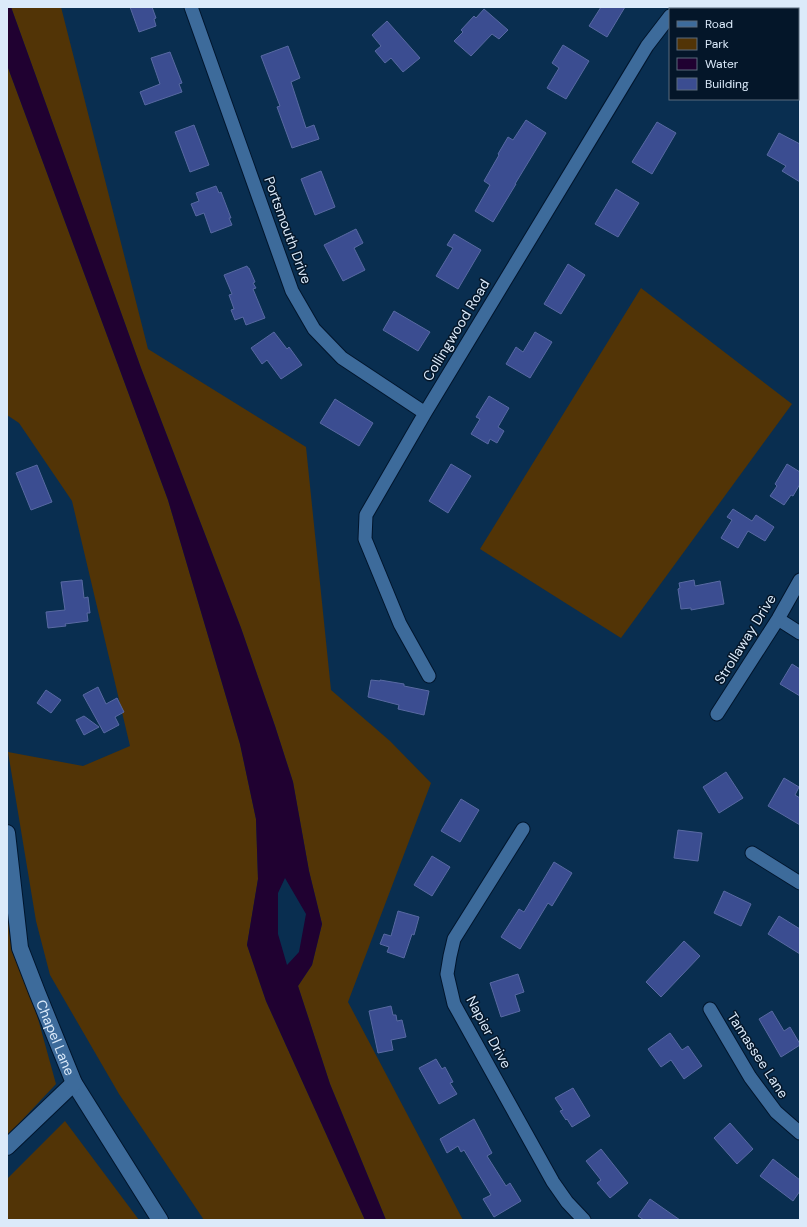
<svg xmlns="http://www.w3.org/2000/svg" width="807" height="1227" font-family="'DM Sans',sans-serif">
<rect width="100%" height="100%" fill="#092e50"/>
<path fill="#523406" d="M 11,7 L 61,7 L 148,349 L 306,447 L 331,690 L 390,741 L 431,783 L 348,1002 L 463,1220 L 386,1220 L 330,1084 L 298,986 L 312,965 L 322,924 L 309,871 L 293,782 L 275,726 L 241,628 L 141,368 Z
M 7,65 L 168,500 L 240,744 L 256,819 L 258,879 L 247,945 L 266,1001 L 365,1220 L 204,1220 L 119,1094 L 50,975 L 36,921 L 8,752 L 83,766 L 130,746 L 72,501 L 19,423 L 7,415 Z
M 641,288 L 792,404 L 621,638 L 480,549 Z
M 7,906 L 56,1084 L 7,1136 Z
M 65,1121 L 139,1220 L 7,1220 L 7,1179 Z"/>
<path fill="#200131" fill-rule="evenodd" d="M 7,7 L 11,7 L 141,368 L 241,628 L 275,726 L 293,782 L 309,871 L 322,924 L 312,965 L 298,986 L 330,1084 L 386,1220 L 365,1220 L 266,1001 L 247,945 L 258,879 L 256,819 L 240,744 L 168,500 L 7,65 ZM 285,878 L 306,914 L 299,952 L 287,965 L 278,934 L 278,893 Z"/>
<path fill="#3b4d91" stroke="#5869a2" d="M 130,7 L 152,7 L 156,18 L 154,19 L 156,26 L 139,32 Z
M 601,7 L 625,7 L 607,37 L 589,26 Z
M 484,9 L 508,30 L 499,39 L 492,34 L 471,56 L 454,41 L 463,32 L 461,30 L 474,16 L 476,18 Z
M 387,21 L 420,58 L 403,72 L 391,58 L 385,63 L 375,51 L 381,46 L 372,35 Z
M 563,45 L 589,61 L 566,99 L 547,88 L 559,68 L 552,63 Z
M 288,46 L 300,78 L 291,82 L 306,128 L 314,125 L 319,139 L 292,148 L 277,107 L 280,106 L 261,56 Z
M 170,52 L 182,83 L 179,84 L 182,92 L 145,105 L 140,92 L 160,84 L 151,58 Z
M 526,120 L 546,133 L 515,184 L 516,184 L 493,222 L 475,211 L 490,185 L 484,181 L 499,155 L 498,154 L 508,137 L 513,140 Z
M 657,122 L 676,133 L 652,174 L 632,162 Z
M 194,125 L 209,165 L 190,172 L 175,132 Z
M 779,133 L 800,144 L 800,182 L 782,171 L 786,166 L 767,155 Z
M 321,171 L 335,207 L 315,215 L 301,179 Z
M 216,186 L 219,193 L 221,192 L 231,218 L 229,218 L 232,225 L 211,233 L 204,213 L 196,216 L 191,204 L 199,201 L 196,193 Z
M 616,189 L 639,203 L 618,237 L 595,224 Z
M 356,229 L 363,243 L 354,248 L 365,270 L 343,281 L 324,245 Z
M 454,234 L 481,250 L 458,289 L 436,276 L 453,248 L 447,245 Z
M 568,264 L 585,275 L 561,314 L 544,304 Z
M 247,266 L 248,268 L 249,268 L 255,282 L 253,283 L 256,288 L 253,289 L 265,318 L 246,325 L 243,317 L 235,320 L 231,310 L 234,309 L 229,295 L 232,294 L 224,275 Z
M 394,311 L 430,332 L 418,351 L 383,330 Z
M 274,332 L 287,349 L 289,347 L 302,365 L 281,379 L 267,360 L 262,364 L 251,348 Z
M 535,332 L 552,342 L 530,378 L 506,364 L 516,347 L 523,352 Z
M 489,396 L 509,408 L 498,427 L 504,431 L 497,443 L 490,439 L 488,444 L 471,434 L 480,419 L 476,417 Z
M 335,399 L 373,423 L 359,446 L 320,423 Z
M 451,464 L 471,476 L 448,513 L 429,501 Z
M 787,464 L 800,472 L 800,484 L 793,496 L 791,495 L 784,505 L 770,496 L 777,486 L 775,484 Z
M 37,465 L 52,502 L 31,510 L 16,473 Z
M 733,509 L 752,521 L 756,515 L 774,527 L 765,541 L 748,531 L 738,548 L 721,538 L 732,520 L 727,517 Z
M 82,580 L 84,598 L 88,597 L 90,613 L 87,613 L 88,621 L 65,624 L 66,626 L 48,628 L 46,612 L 65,610 L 61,582 Z
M 694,580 L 695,586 L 720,581 L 724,604 L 691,610 L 691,608 L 681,609 L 678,589 L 680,588 L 679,583 Z
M 792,664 L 800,669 L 800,696 L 780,684 Z
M 371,680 L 380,681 L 380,680 L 404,684 L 404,686 L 429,691 L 424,715 L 398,709 L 399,705 L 368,697 Z
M 98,687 L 106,704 L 117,698 L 124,712 L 115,717 L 119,725 L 104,733 L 83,695 Z
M 46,690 L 61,700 L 51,713 L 37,703 Z
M 84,716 L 99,727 L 84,735 L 76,720 Z
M 726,772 L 743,798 L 719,813 L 703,787 Z
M 784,778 L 799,787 L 795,795 L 800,798 L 800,825 L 768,806 Z
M 461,799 L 479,810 L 460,842 L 441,831 Z
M 678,830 L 702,833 L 698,861 L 674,858 Z
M 432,856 L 450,867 L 432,896 L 414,885 Z
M 554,862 L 572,873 L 552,906 L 548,903 L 520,949 L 501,937 L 519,909 L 524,912 Z
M 724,891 L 751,904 L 741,926 L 714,913 Z
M 398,911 L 419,917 L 414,935 L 412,934 L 404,958 L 387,952 L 389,947 L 380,944 L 384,934 L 391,936 Z
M 779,916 L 800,929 L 800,954 L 768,934 Z
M 684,941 L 700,956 L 661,997 L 646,982 Z
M 518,974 L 524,992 L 515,995 L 520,1011 L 501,1017 L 490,983 Z
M 391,1006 L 393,1015 L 396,1015 L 397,1021 L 402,1020 L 406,1037 L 391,1040 L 393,1050 L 378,1053 L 369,1011 Z
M 772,1011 L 784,1031 L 790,1027 L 800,1044 L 800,1045 L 781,1057 L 759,1019 Z
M 670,1033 L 682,1050 L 688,1046 L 702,1066 L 684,1079 L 671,1060 L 661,1067 L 648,1049 Z
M 436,1059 L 442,1069 L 445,1067 L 453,1082 L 450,1083 L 457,1094 L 439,1104 L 419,1068 Z
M 573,1088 L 590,1116 L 572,1127 L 567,1119 L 566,1120 L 560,1111 L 563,1110 L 555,1098 Z
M 474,1119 L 492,1153 L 487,1156 L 506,1186 L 510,1183 L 521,1201 L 494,1217 L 483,1199 L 491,1195 L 464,1150 L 461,1152 L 458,1146 L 447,1153 L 440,1139 Z
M 730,1123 L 753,1149 L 737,1164 L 714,1138 Z
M 601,1149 L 628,1183 L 610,1198 L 597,1183 L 601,1180 L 586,1161 Z
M 773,1159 L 800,1180 L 800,1191 L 793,1201 L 760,1176 Z
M 650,1199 L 680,1220 L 644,1220 L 638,1216 Z"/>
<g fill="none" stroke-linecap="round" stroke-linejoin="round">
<g stroke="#00152c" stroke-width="15">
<path id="minor" d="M 191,7 L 292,291 L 314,329 L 342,358 L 425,413
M 676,9 L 677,7
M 778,619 L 800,633
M 429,676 L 400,624 L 365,539 L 366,515 L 425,413 L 647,46 L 670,16
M 717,714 L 778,619 L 800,580
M 523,829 L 454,939 L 450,956 L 447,974 L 454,1004 L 553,1182 L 567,1202 L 584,1220
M 752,853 L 800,883
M 710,1009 L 750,1077 L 776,1112 L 800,1133"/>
</g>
<g stroke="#00152c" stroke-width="18">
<g id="tertiary">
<path id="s1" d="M 7,833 L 20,948 L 37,992 L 74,1083 L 160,1220"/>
<path d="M 7,1147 L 74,1083"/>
</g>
</g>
<use href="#minor" stroke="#3d6b9b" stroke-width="13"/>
<use href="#tertiary" stroke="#3d6b9b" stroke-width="16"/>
</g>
<g text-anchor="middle" stroke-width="3" stroke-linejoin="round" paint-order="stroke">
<g font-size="14" fill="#dbeafa" stroke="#041629">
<text transform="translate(288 230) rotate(70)" y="5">Portsmouth Drive</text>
<text transform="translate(456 330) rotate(-59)" y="5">Collingwood Road</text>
<text transform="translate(745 639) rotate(-58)" y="5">Strollaway Drive</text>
<text transform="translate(489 1032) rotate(62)" y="5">Napier Drive</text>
<text dy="5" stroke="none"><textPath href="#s1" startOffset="212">Chapel Lane</textPath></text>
<text transform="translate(758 1055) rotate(57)" y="5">Tamassee Lane</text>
</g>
</g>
<rect width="807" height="1227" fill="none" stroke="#dbeafa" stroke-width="16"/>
<rect x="669" y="8" width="130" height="92" fill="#041629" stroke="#5a6b7d"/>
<rect x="677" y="21" width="20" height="6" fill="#3d6b9b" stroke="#5a6b7d"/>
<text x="705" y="28" font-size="12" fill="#dbeafa">Road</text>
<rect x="677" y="38" width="20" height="12" fill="#523406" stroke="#5a6b7d"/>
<text x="705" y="48" font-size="12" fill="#dbeafa">Park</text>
<rect x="677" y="58" width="20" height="12" fill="#200131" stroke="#5a6b7d"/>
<text x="705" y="68" font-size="12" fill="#dbeafa">Water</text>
<rect x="677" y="78" width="20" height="12" fill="#3b4d91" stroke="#5a6b7d"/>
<text x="705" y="88" font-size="12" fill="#dbeafa">Building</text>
</svg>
